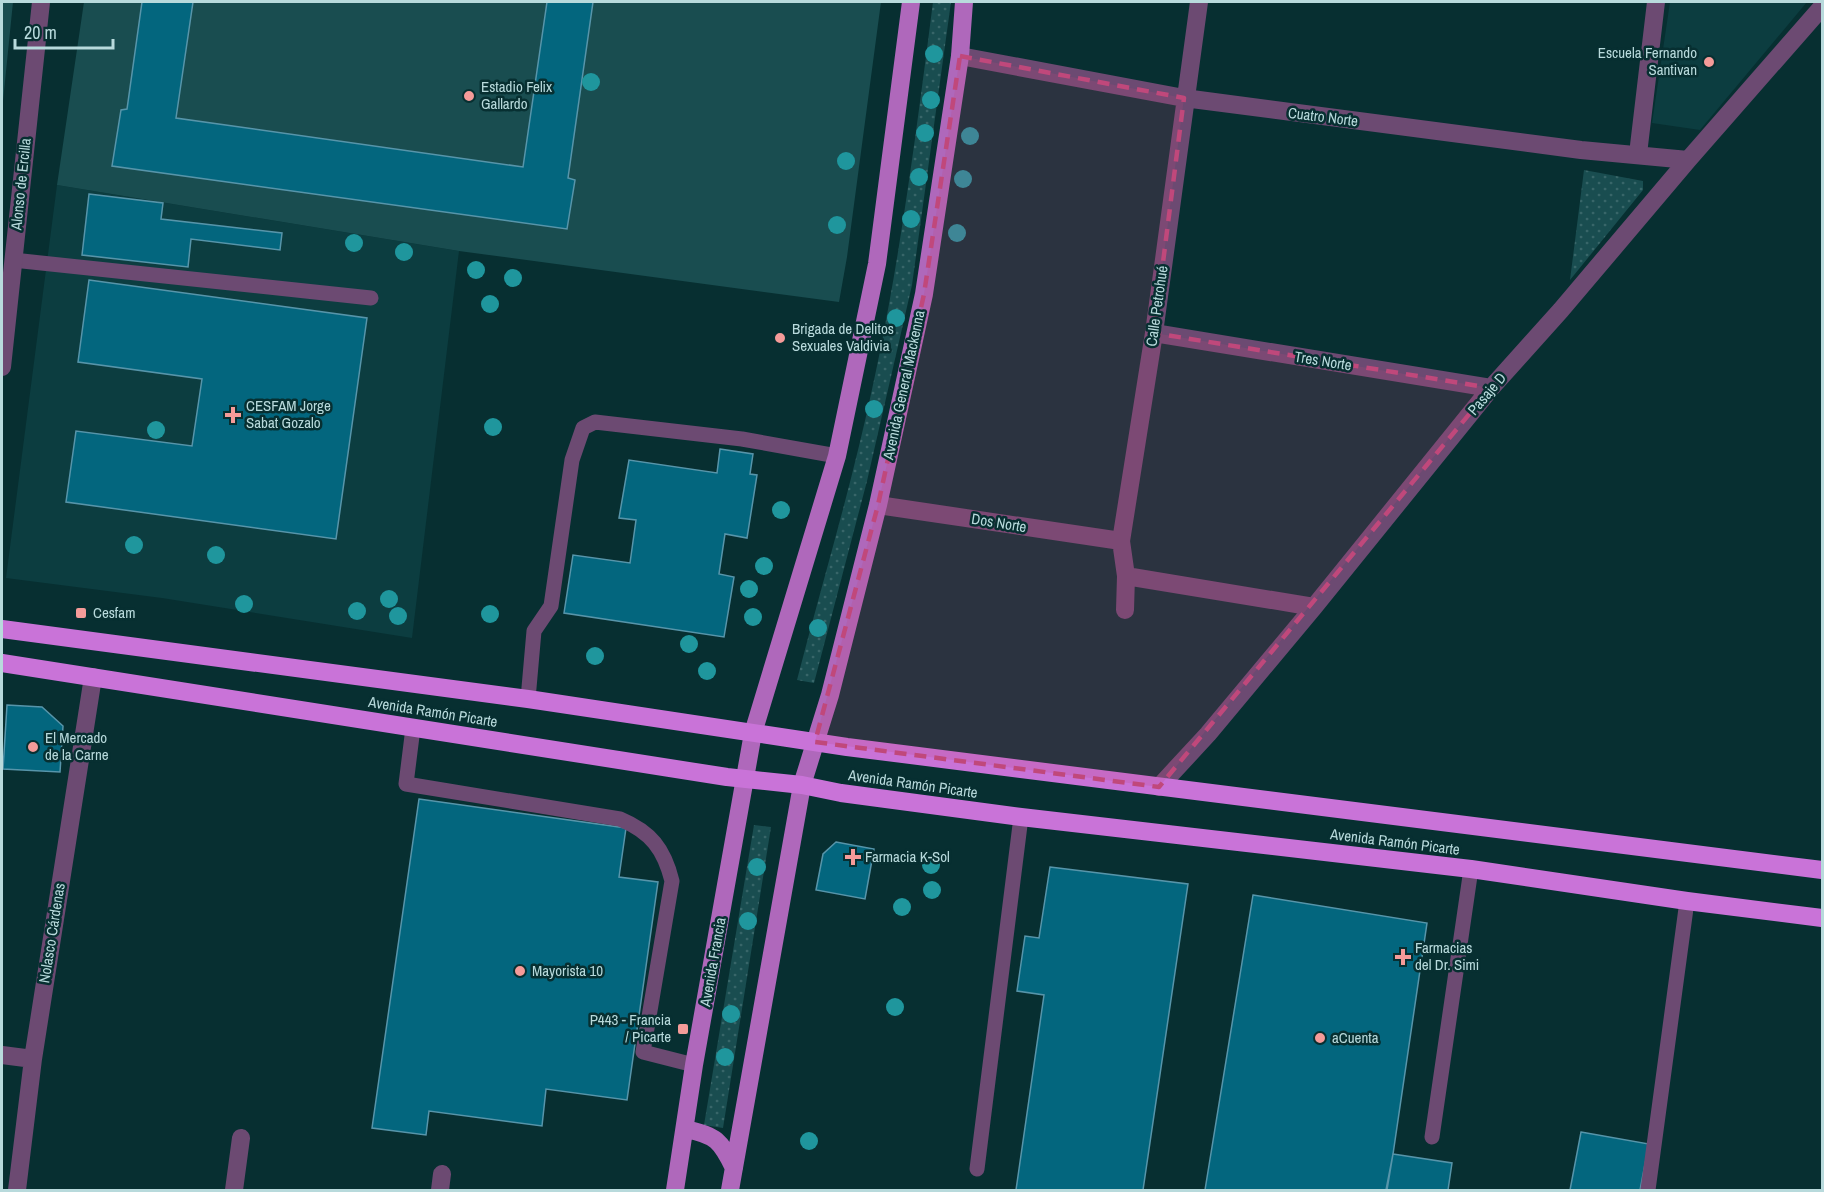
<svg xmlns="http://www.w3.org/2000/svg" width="1824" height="1192" font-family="'Archivo Narrow',sans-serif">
<defs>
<pattern id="grass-dots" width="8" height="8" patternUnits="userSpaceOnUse" patternTransform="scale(1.5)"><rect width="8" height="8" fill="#194d50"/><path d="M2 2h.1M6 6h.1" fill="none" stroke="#386669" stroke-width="1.8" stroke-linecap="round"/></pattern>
</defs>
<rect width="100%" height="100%" fill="#072f31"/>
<path fill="#0c3d40" d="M 1670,2 L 1807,2 L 1700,130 L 1652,123 Z
M 57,185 L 459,251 L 412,638 L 162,598 L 6,578 Z"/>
<path fill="url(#grass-dots)" d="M 933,2 L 951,2 L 912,285 L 867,481 L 814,683 L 797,680 C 817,602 840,525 859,446 C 895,300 914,150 933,2 Z
M 1584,170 L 1643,181 L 1643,190 L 1570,280 Z
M 754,825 L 771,827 L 723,1128 L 704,1125 Z"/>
<path fill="#194d50" d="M 2,2 L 13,2 L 2,111 Z
M 84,2 L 881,2 L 847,257 L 839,302 L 459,251 L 57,185 Z"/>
<path fill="#03667e" stroke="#5795aa" stroke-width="1.5" d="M 142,2 L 193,2 L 176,118 L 523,167 L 547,2 L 593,2 L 568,178 L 575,180 L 567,229 L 112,166 L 121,110 L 127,109 Z
M 89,194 L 163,203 L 161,219 L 282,233 L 280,250 L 191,239 L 188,267 L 82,255 Z
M 89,280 L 367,318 L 336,539 L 66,502 L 76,431 L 192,446 L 202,379 L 78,362 Z
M 720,449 L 753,454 L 750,474 L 757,475 L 747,538 L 725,534 L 719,574 L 734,577 L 724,637 L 564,613 L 573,555 L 630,563 L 636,520 L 619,518 L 629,460 L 717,473 Z
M 7,705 L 42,707 L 63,726 L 60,772 L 3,769 Z
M 419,799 L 626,828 L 619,877 L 658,882 L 627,1100 L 546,1089 L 542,1126 L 429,1111 L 426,1135 L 372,1128 Z
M 836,842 L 874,849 L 865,899 L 816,890 L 823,854 Z
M 1050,867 L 1188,884 L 1143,1190 L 1016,1190 L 1044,995 L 1017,991 L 1025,936 L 1039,938 Z
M 1253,895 L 1427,923 L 1393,1154 L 1386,1190 L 1205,1190 Z
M 1581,1132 L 1649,1144 L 1640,1190 L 1570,1190 Z
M 1393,1154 L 1452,1163 L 1448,1190 L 1387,1190 Z"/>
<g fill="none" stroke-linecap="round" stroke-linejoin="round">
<path stroke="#6c4a72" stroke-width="15" d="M 13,260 L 371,298
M 528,699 L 534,631 L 551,606 L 572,460 L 583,428 L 595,422 L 742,439 L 837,456
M 413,728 L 406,784 L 620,819 C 651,832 664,849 672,881 L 643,1052 L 694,1065
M 1432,1137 L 1471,869
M 977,1169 L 1021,817
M 1648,1190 L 1687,901"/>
<path stroke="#6c4a72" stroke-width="18" d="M 960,56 L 1184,98 L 1581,150 L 1688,160
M 1638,154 L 1656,2
M 1154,333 L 1491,388
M 2,367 L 41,2
M 878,505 L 1121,541
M 1126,576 L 1314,607
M 1125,610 L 1126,576 L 1121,541 L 1154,333 L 1199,2
M 1159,787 L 1208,734 L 1314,607 L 1491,388 L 1561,310 L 1688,160 L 1822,7
M 2,1055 L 33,1059
M 17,1190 L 33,1059 L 93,677
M 234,1190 L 241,1138
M 440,1190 L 442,1174"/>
<path stroke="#af68bb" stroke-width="18" d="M 685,1129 C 716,1135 721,1141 734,1168
M 675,1190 L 694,1065 L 753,733 L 837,456 L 877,264 L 911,2
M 730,1190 L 802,785 L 830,695 L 878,505 L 924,294 L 960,56 L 964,2"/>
<path stroke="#c973d8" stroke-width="18" d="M 2,629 L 528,699 L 847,747 L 1822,870
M 2,663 L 727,777 L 802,785 L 841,793 L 1021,817 L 1471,869 L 1687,901 L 1822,918"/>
</g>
<g fill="#1f969d">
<circle cx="934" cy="54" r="9"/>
<circle cx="591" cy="82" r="9"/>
<circle cx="931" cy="100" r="9"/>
<circle cx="925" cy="133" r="9"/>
<circle cx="970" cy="136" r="9"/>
<circle cx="846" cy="161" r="9"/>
<circle cx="919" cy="177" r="9"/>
<circle cx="963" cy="179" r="9"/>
<circle cx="911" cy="219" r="9"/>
<circle cx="837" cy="225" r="9"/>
<circle cx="957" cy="233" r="9"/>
<circle cx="354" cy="243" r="9"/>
<circle cx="404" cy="252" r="9"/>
<circle cx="476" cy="270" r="9"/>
<circle cx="513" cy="278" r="9"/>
<circle cx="490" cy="304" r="9"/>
<circle cx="896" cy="318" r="9"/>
<circle cx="874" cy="409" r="9"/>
<circle cx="493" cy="427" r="9"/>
<circle cx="156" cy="430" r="9"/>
<circle cx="781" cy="510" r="9"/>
<circle cx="134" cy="545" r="9"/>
<circle cx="216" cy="555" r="9"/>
<circle cx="764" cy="566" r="9"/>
<circle cx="749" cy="589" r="9"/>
<circle cx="389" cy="599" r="9"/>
<circle cx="244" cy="604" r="9"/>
<circle cx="357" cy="611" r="9"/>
<circle cx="490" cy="614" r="9"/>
<circle cx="398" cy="616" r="9"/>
<circle cx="753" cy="617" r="9"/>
<circle cx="818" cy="628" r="9"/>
<circle cx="689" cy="644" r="9"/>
<circle cx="595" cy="656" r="9"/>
<circle cx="707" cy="671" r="9"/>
<circle cx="931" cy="865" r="9"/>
<circle cx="757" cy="867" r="9"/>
<circle cx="932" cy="890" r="9"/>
<circle cx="902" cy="907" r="9"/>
<circle cx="748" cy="921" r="9"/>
<circle cx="895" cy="1007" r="9"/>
<circle cx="731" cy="1014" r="9"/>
<circle cx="725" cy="1057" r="9"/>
<circle cx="809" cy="1141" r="9"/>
</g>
<path fill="#c0487b" fill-opacity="0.2" stroke="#c0487b" stroke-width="4.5" stroke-dasharray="12 8" stroke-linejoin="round" d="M 960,56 L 1184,98 L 1154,333 L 1491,388 L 1159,787 L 815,742 L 878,505 L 924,294 Z"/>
<g fill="#f59b99" stroke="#072f31" stroke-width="2">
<circle cx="1709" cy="62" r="6"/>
<circle cx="469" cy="96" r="6"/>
<circle cx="780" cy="338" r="6"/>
<path d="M230 406h6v6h6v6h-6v6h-6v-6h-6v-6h6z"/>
<rect x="75" y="607" width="12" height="12" rx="3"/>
<circle cx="33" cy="747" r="6"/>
<path d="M850 848h6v6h6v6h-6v6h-6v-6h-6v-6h6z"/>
<path d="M1400 948h6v6h6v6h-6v6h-6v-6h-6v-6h6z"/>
<circle cx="520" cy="971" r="6"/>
<rect x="677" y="1023" width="12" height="12" rx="3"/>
<circle cx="1320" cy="1038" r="6"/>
</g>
<g text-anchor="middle" stroke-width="5" stroke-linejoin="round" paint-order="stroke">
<g font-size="15" fill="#b8dadc" stroke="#072f31" text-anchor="start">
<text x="1697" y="58" text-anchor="end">Escuela Fernando<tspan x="1697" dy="17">Santivan</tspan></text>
<text x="481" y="92">Estadio Felix<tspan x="481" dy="17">Gallardo</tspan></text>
<text x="792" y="334">Brigada de Delitos<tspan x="792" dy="17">Sexuales Valdivia</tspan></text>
<text x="246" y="411">CESFAM Jorge<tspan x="246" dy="17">Sabat Gozalo</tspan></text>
<text x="93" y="618">Cesfam</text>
<text x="45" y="743">El Mercado<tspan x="45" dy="17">de la Carne</tspan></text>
<text x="865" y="862">Farmacia K-Sol</text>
<text x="1415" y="953">Farmacias<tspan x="1415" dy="17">del Dr. Simi</tspan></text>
<text x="532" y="976">Mayorista 10</text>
<text x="671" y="1025" text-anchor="end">P443 - Francia<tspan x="671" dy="17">/ Picarte</tspan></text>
<text x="1332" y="1043">aCuenta</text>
</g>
<g font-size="15" fill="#b8dadc" stroke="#072f31">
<text transform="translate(1323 117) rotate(7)" y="5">Cuatro Norte</text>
<text transform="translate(21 184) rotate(-84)" y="5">Alonso de Ercilla</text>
<text transform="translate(1157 306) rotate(-82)" y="5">Calle Petrohué</text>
<text transform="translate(1323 361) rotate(9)" y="5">Tres Norte</text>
<text transform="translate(904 385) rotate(-78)" y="5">Avenida General Mackenna</text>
<text transform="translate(1487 394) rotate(-50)" y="5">Pasaje D</text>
<text transform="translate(999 523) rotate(9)" y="5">Dos Norte</text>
<text transform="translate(433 712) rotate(9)" y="5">Avenida Ramón Picarte</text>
<text transform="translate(913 784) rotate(8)" y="5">Avenida Ramón Picarte</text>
<text transform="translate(1395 842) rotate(7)" y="5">Avenida Ramón Picarte</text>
<text transform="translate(52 933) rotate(-81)" y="5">Nolasco Cárdenas</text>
<text transform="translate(713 962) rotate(-80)" y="5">Avenida Francia</text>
</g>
</g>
<rect width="1824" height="1192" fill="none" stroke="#b8dadc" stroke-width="6"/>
<path d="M15 39v9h98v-9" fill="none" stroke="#b8dadc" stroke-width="3"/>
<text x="24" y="39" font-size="18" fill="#b8dadc" stroke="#072f31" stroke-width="4.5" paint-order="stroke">20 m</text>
</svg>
